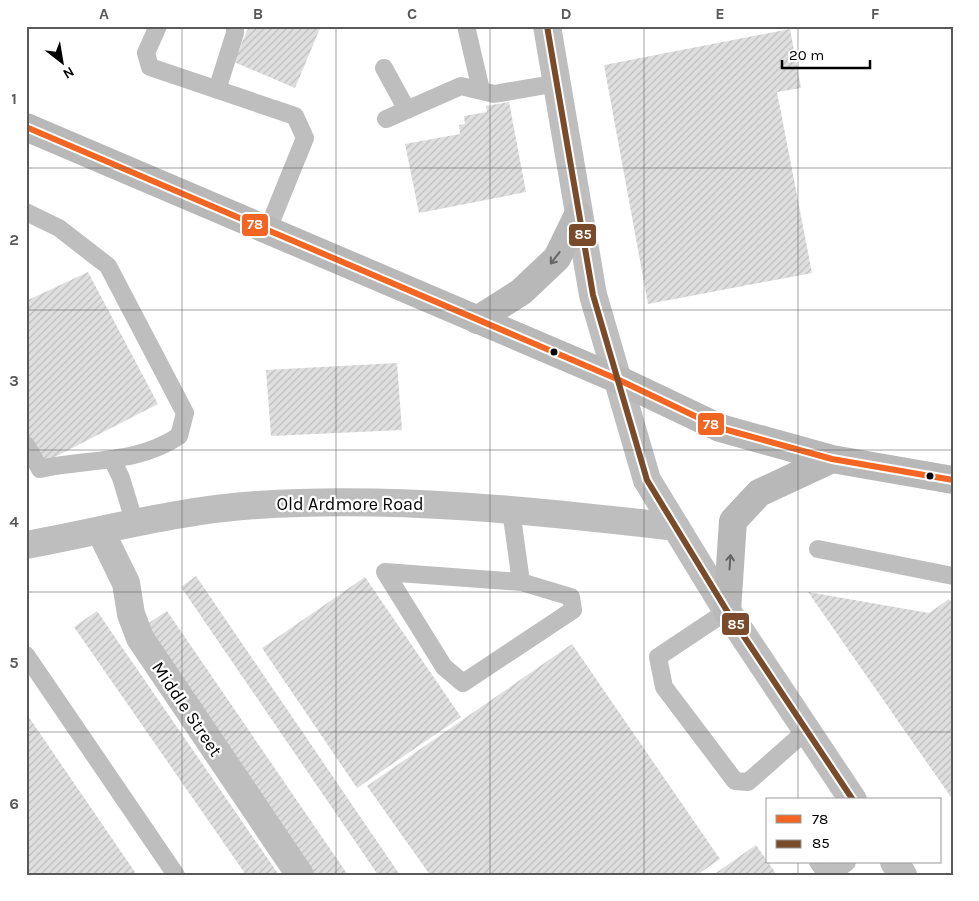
<svg xmlns="http://www.w3.org/2000/svg" width="979" height="901" font-family="Karla,sans-serif">
<defs>
<pattern id="building-hatch" width="6" height="6" patternUnits="userSpaceOnUse" patternTransform="scale(1.25)"><rect width="6" height="6" fill="#dfdfdf"/><path d="M-1 1l2-2M0 6l6-6M5 7l2-2" fill="none" stroke="#bebebe"/></pattern>
</defs>
<rect width="100%" height="100%" fill="#fff"/>
<path fill="url(#building-hatch)" d="M 249,26 L 321,26 L 295,88 L 234,62 Z
M 790,29 L 801,88 L 777,92 L 812,273 L 648,304 L 604,65 Z
M 509,102 L 526,192 L 419,213 L 405,144 L 460,134 L 459,125 L 465,124 L 464,116 L 487,112 L 486,106 Z
M 88,272 L 158,404 L 43,463 L 26,432 L 26,301 Z
M 397,363 L 402,430 L 271,436 L 266,370 Z
M 196,576 L 400,875 L 378,875 L 181,587 Z
M 365,577 L 461,717 L 357,788 L 262,648 Z
M 808,592 L 929,613 L 949,599 L 953,604 L 953,800 Z
M 97,611 L 279,875 L 246,875 L 74,627 Z
M 167,611 L 348,875 L 315,875 L 144,626 Z
M 572,644 L 720,859 L 697,875 L 430,875 L 367,786 Z
M 26,713 L 137,875 L 26,875 Z
M 756,845 L 777,875 L 713,875 Z"/>
<g fill="none" stroke-linecap="round" stroke-linejoin="round">
<path stroke="#bebebe" stroke-width="18" d="M 158,26 L 146,53 L 150,67 L 295,116 L 305,138 L 268,229
M 466,26 L 481,90
M 384,68 L 407,110
M 217,90 L 235,33 L 235,26
M 386,119 L 461,86 L 494,94 L 558,83
M 26,212 L 59,228 L 108,266 L 185,413 L 179,436 C 135,465 88,458 40,469 L 26,445
M 113,461 L 121,478 L 135,524
M 511,510 L 521,582 L 571,597 L 573,610 L 463,683 L 444,667 L 385,572 L 521,582
M 818,549 L 953,576
M 727,611 L 658,657 L 664,687 L 735,781 L 748,782 L 807,730
M 26,655 L 176,875
M 818,862 L 827,875
M 830,875 L 847,862"/>
<path stroke="#bebebe" stroke-width="28" d="M 547,26 L 593,295 L 647,480 L 727,611 L 853,800
M 101,532 L 126,583 L 131,614 L 140,638 L 300,875
M 26,545 C 103,531 179,510 257,505 C 397,496 537,511 676,527
M 894,862 L 903,875"/>
<path stroke="#b8b8b8" stroke-width="28" d="M 26,127 L 617,379 L 720,428 L 832,459 L 953,480
M 477,320 L 521,292 L 557,258 L 578,215
M 727,611 L 733,521 L 759,493 L 832,459"/>
<g stroke="#fff" stroke-width="10">
<path id="bus-1" d="M 26,127 L 617,379 L 720,428 L 832,459 L 953,480"/>
</g>
<g stroke="#fff" stroke-width="10">
<path id="bus-2" d="M 547,26 L 593,295 L 647,480 L 727,611 L 853,800"/>
</g>
<use href="#bus-1" stroke="#f26522" stroke-width="6"/>
<use href="#bus-2" stroke="#7a4b2a" stroke-width="6"/>
</g>
<defs><path id="oneway-shaft" d="M-6 0H5M1.5-3L5.5 0L1.5 3" fill="none" stroke-width="1.6" stroke-linecap="round" stroke-linejoin="round" transform="scale(1.25)"/></defs>
<g stroke="#656565">
<use href="#oneway-shaft" transform="translate(555 258) rotate(128)"/>
<use href="#oneway-shaft" transform="translate(730 562) rotate(-86)"/>
</g>
<path fill="none" stroke="#595959" stroke-width="1" stroke-opacity="0.55" d="M 182,26 L 182,875M 336,26 L 336,875M 490,26 L 490,875M 644,26 L 644,875M 798,26 L 798,800M 26,168 L 953,168M 26,310 L 953,310M 26,450 L 953,450M 26,592 L 953,592M 26,732 L 953,732M 798,862 L 798,875"/>
<g fill="#000" stroke="#fff" stroke-width="2">
<circle cx="554" cy="352" r="4.5"/>
<circle cx="930" cy="476" r="4.5"/>
</g>
<g text-anchor="middle" stroke-width="4.5" stroke-linejoin="round" paint-order="stroke">
<g font-size="18" fill="#000" stroke="#fff">
<text x="350" y="510">Old Ardmore Road</text>
<text transform="translate(187 709) rotate(56)" y="6">Middle Street</text>
</g>
</g>
<g stroke="#fff" stroke-width="2">
<rect x="241" y="213" width="28" height="24" rx="5" fill="#f26522"/>
<rect x="568" y="223" width="29" height="24" rx="5" fill="#7a4b2a"/>
<rect x="697" y="412" width="28" height="24" rx="5" fill="#f26522"/>
<rect x="721" y="612" width="29" height="24" rx="5" fill="#7a4b2a"/>
</g>
<g font-size="14" text-anchor="middle" font-weight="bold" fill="#fff">
<text x="255" y="229">78</text>
<text x="583" y="239">85</text>
<text x="711" y="429">78</text>
<text x="736" y="629">85</text>
</g>
<rect width="979" height="901" fill="none" stroke="#ffffff" stroke-width="55"/>
<rect x="766" y="798" width="175" height="65" fill="#ffffff" stroke="#999999"/>
<rect x="776" y="815" width="25" height="8" fill="#f26522" stroke="#999999"/>
<text x="812" y="824" font-size="15" fill="#000000">78</text>
<rect x="776" y="840" width="25" height="8" fill="#7a4b2a" stroke="#999999"/>
<text x="812" y="848" font-size="15" fill="#000000">85</text>
<g transform="translate(62 62) rotate(149)" stroke="#ffffff" stroke-width="4" paint-order="stroke">
<path d="M0-4L9 19L0 12L-9 19Z" fill="#000000"/>
<text y="-8" font-size="14" font-weight="bold" text-anchor="middle" fill="#000000">N</text>
</g>
<path d="M782 60v8h88v-8" fill="none" stroke="#000000" stroke-width="2.5"/>
<text x="789" y="60" font-size="15" fill="#000000" stroke="#ffffff" stroke-width="4" paint-order="stroke">20 m</text>
<rect x="28" y="28" width="924" height="846" fill="none" stroke="#595959" stroke-width="2"/>
<g font-size="16" text-anchor="middle" font-weight="bold" fill="#595959">
<text x="104" y="19">A</text>
<text x="258" y="19">B</text>
<text x="412" y="19">C</text>
<text x="566" y="19">D</text>
<text x="720" y="19">E</text>
<text x="875" y="19">F</text>
<text x="14" y="104">1</text>
<text x="14" y="245">2</text>
<text x="14" y="386">3</text>
<text x="14" y="527">4</text>
<text x="14" y="668">5</text>
<text x="14" y="809">6</text>
</g>
</svg>
